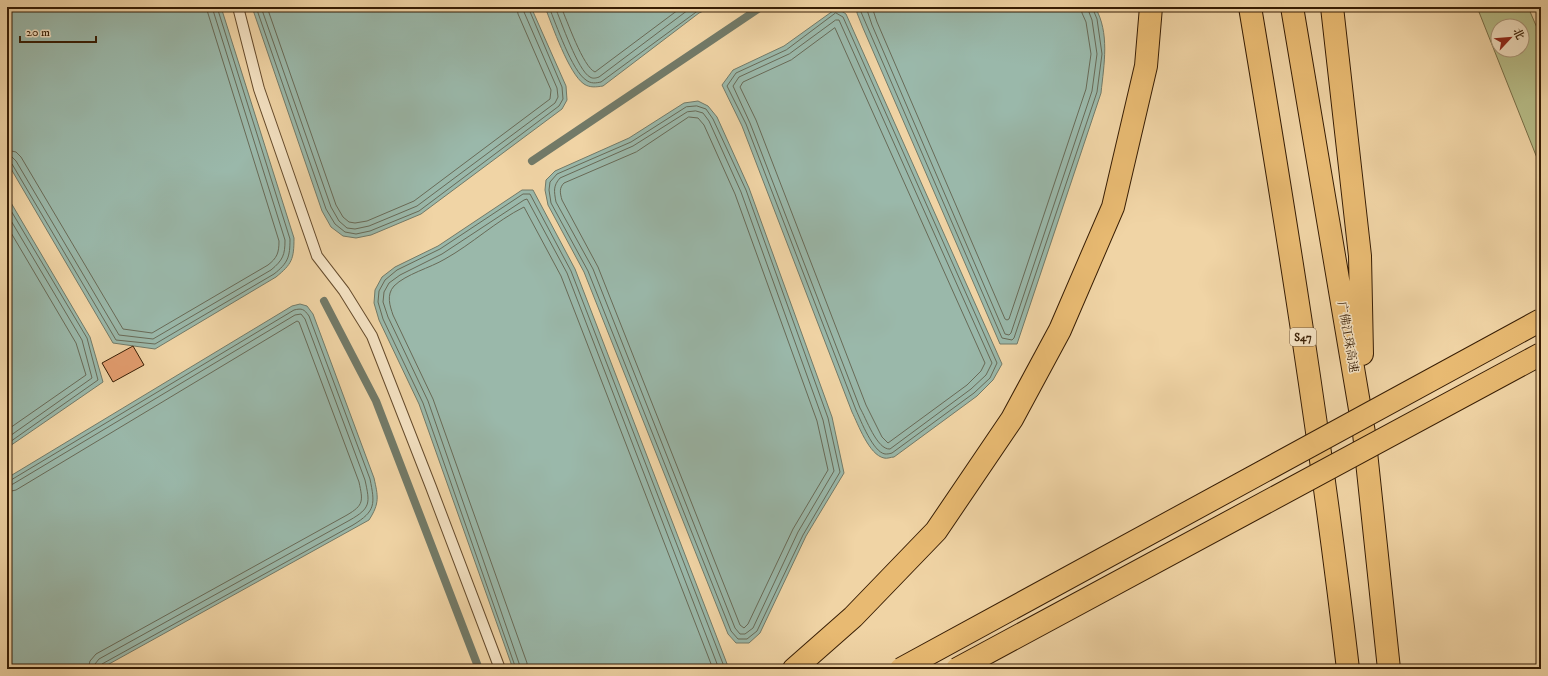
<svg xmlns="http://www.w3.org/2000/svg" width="1548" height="676" font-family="'IM FELL DW Pica','Noto Serif SC',serif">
<rect width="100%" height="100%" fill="#f0d4a5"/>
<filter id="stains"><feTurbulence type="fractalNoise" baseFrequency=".005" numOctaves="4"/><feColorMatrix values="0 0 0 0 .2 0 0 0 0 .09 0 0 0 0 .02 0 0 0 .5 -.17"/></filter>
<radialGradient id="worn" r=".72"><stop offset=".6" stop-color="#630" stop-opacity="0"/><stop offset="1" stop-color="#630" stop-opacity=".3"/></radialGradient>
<path fill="#b7bd88" stroke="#776d46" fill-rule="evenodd" d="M 1477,7 L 1528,7 L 1541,37 L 1541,168 ZM 1498,26 L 1522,26 L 1522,50 L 1498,50 Z"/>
<path fill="#9ab8aa" stroke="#727a68" d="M 7,7 L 221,7 L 294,238 C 294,259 292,264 276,277 L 155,349 L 113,343 L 7,162 Z
M 252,7 L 531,7 L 566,86 L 567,100 L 562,109 L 421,214 L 371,235 L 356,238 L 343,236 L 331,227 L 322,211 Z
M 545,7 L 712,7 L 699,13 L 603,86 C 596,87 590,88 584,84 C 569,74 552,25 545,7 Z
M 857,7 L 1095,7 C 1110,33 1104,64 1101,93 L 1017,344 L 1000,344 L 863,28 L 857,13 Z
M 837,8 L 846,14 L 1002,364 L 993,380 L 977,396 L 894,457 C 891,457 887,459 884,458 C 869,455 858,424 852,412 L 742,126 L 722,85 L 733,70 L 784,46 Z
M 698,101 L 708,106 L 717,117 L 749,188 L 832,417 L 844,473 L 806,536 L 760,633 L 749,643 L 736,643 L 728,634 L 584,272 L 548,205 L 545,190 L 546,180 L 555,171 L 629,138 L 684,103 Z
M 522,190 L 533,190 L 575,269 L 729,669 L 513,669 L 419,404 L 379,320 L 374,303 L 375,290 L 382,277 L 395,267 L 438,246 Z
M 7,196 L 90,337 L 103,382 L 7,448 Z
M 300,304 L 307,306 L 313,314 L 374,478 C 378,496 380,503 369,520 L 100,669 L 7,669 L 7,478 L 292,306 Z"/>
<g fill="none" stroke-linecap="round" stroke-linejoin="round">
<path stroke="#686a57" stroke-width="1" d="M 256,7 L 326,209 L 335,224 L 345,232 L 356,234 L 370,231 L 419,211 L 559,106 L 563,99 L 562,87 L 528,7
M 261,7 L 331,207 L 339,221 L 347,228 L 355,229 L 369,226 L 417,206 L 555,103 L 558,97 L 557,88 L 524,12 L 523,7
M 267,7 L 336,205 L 343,217 L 349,222 L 355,223 L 367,221 L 414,201 L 550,99 L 551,90 L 518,14 L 517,7
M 549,7 C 556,24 572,71 586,80 C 591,84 596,83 601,82 L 703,7
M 555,7 C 561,21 578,71 590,77 C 593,79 596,78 599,77 L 692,7
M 561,7 C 567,20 583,67 595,72 L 682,7
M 861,7 L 861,12 L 867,26 L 1002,338 L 1012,340 L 1014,338 L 1097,92 L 1102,54 L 1097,19 L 1092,7
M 866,7 L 872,25 L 1005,334 L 1009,335 L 1011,333 L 1092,91 L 1097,54 L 1092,20 L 1087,7
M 872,7 L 877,22 L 1005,319 L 1007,320 L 1009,319 L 1086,89 L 1091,54 L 1086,22 L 1082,13 L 1081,7
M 836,13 L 843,17 L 997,363 L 990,378 L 974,393 L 892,453 C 889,454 887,454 885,454 C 873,452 861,421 856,410 L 746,124 L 727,86 L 736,73 L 786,50 Z
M 836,20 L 839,20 L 992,363 L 986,375 L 971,389 L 890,449 C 877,450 866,418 860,408 L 750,123 L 733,86 L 739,77 L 789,54 Z
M 835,28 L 985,363 L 981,371 L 967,385 L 888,443 L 882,437 L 866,405 L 756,120 L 740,87 L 743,82 L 791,60 Z
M 697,106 L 706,109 L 713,119 L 746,190 L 828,418 L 840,472 L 803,535 L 757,631 L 747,639 L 738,639 L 731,631 L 588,271 L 551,203 L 549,190 L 550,182 L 557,174 L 631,142 L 686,107 Z
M 696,111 L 703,113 L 709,121 L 741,192 L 823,420 L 834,471 L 798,532 L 753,628 L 745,634 L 740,634 L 735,628 L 593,269 L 556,202 C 554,191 553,186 560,178 L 633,146 L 687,112 Z
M 689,117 L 698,118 L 704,125 L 735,194 L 817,421 L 828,470 L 793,529 L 748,624 L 744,628 L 740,625 L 598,267 L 562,200 C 560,193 559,188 564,183 L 636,152 Z
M 7,150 L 16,152 L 21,157 L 123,329 L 152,333 L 268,265 C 277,258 279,253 279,241 L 206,7
M 7,156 L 12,157 L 16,161 L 119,335 L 153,339 L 271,270 C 283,260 285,255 285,240 L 212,7
M 7,161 L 12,164 L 116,340 L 155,344 L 274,274 C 288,263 290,257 290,239 L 217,7
M 7,204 L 87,338 L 98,380 L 7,444
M 7,214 L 82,340 L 92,378 L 7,438
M 7,226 L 76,343 L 86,375 L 7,430
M 7,481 L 11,480 L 294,310 C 302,308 304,309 309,316 L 370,479 C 375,504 376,511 353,525 L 102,664 L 99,669
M 7,486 L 13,484 L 295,315 L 301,314 L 305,319 L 365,480 C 370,503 371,508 350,520 L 99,659 L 95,664 L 94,669
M 7,492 L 16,490 L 297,321 L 299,322 L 359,482 C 363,501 364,505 347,515 L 96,654 L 90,661 L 88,669
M 516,669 L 423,403 L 383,319 L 378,302 L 379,291 L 385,280 L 397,270 L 440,249 L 523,194 L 530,194 L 571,271 L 725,669
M 521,669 L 428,401 L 388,317 L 383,302 L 384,292 L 389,283 L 400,275 L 442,254 L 524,200 L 527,199 L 567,273 L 719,669
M 527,669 L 527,663 L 433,399 L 393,315 C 390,306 386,295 394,286 C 406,274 430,268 445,259 C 472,244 496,221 524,207 L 561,276 L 713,669"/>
<path stroke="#727a68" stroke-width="8" d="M 532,161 L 761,7
M 324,301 L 376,401 L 479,669"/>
</g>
<path fill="#e29c6e" stroke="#371d04" d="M 133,346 L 144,365 L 113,382 L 102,363 Z"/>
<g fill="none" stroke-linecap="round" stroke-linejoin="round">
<g stroke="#654b2c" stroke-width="12">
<path id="lane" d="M 238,7 L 259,89 L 317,256 L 344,291 L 372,336 L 431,487 L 500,669"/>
</g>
<g stroke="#371d04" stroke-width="24">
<path id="highway" d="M 1250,7 C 1287,227 1322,447 1348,669
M 1292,7 L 1364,433 L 1389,669
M 1332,7 L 1360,256 L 1362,354
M 794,669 L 853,617 L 936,531 L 1012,419 L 1060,330 L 1113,207 L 1146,66 L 1151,7"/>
</g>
<use href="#lane" stroke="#f5e3c4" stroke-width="10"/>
<use href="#highway" stroke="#e8ba72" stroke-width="22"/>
<g stroke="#371d04" stroke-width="24" stroke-linecap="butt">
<path id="highway-bridge" d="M 901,669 L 1541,320
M 957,669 L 1541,354"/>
</g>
<use href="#highway-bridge" stroke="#e8ba72" stroke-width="22"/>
</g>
<g text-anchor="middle" stroke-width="3" stroke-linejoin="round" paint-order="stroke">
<rect fill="#f5e3c4" stroke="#70583e" stroke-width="1" x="1290" y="328" width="26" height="18" rx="3"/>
<g font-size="11" font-weight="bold" fill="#371d04">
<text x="1303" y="341">S47</text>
</g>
<g font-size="12" fill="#371d04" stroke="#f5e3c4">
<text transform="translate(1348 337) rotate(80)" y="4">广佛江珠高速</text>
</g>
</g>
<rect width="1548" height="676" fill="none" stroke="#f0d4a5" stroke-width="24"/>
<rect x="8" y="8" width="1532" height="660" fill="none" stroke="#371d04" stroke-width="2"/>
<rect x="12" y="12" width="1524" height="652" fill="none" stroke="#371d04"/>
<g transform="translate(1510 38) rotate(64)"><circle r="19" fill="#f5e3c4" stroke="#a99477"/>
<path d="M0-3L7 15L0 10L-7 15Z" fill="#8f2418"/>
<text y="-6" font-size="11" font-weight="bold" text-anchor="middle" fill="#371d04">北</text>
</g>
<path d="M20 36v6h76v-6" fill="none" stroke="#371d04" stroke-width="2"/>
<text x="26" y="36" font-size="12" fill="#371d04" stroke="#f5e3c4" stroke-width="3" paint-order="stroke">20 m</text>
<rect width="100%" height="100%" filter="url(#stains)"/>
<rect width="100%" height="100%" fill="url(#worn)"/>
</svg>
